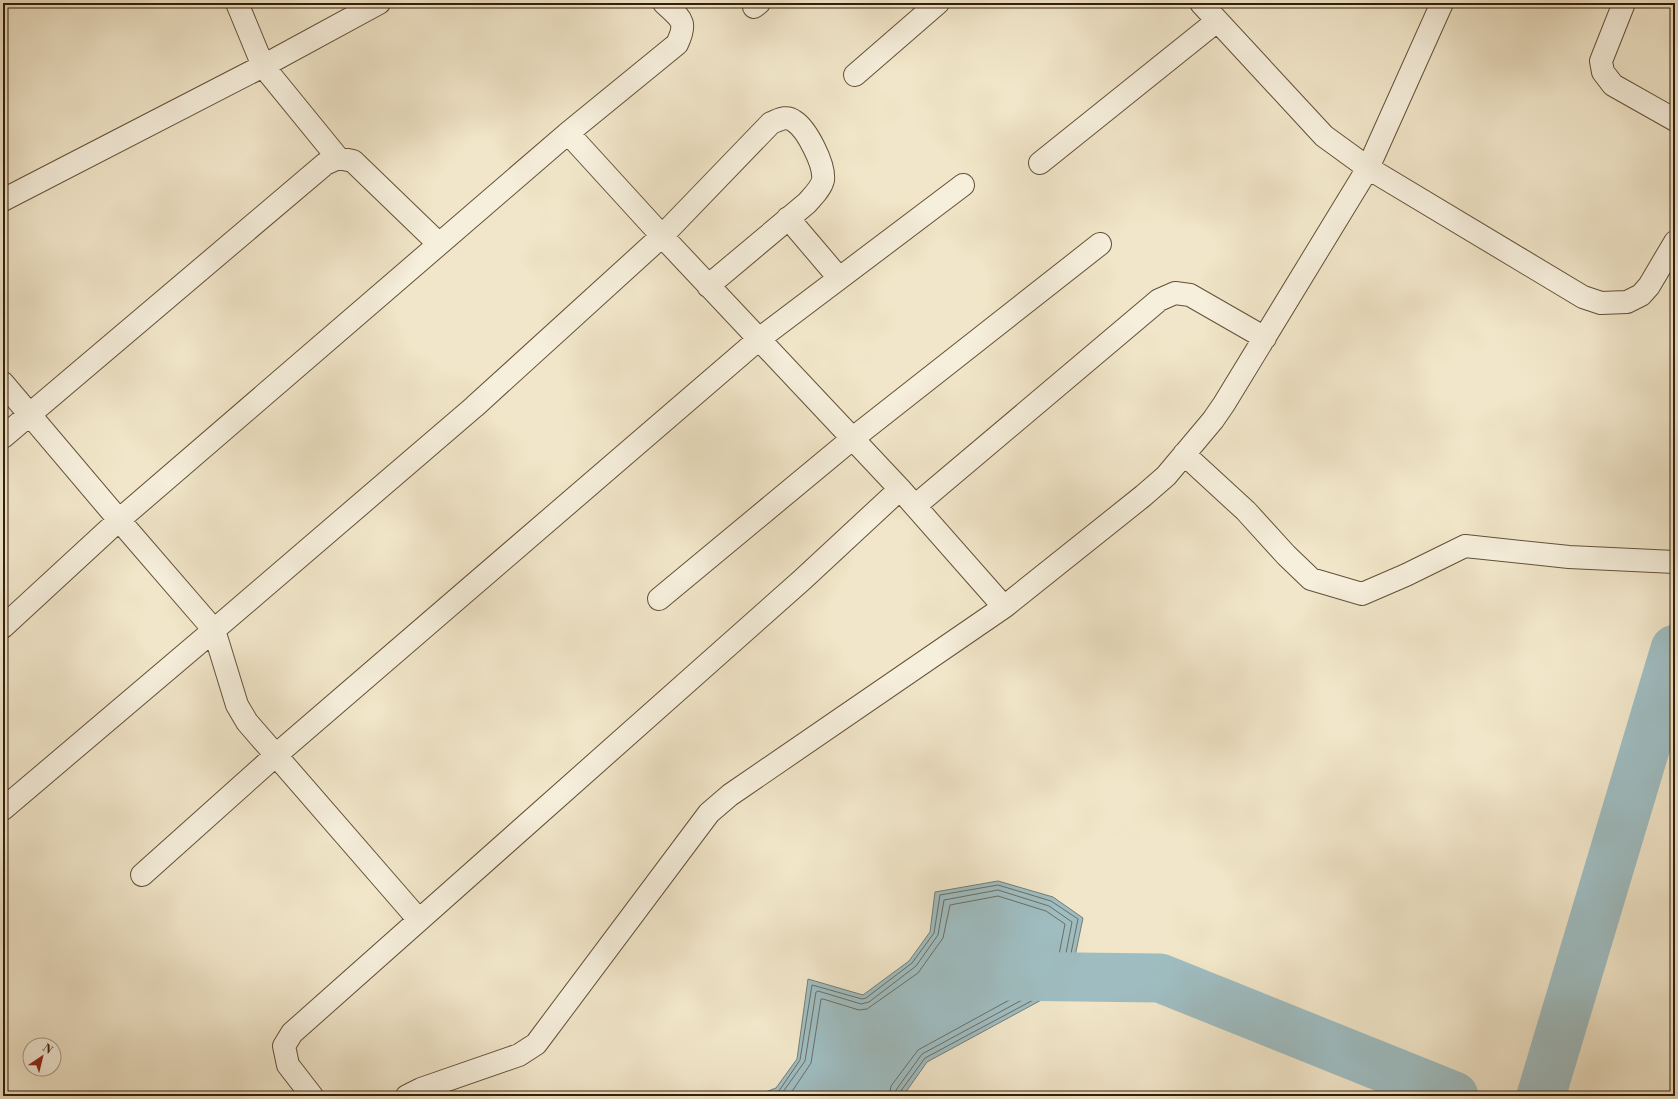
<svg xmlns="http://www.w3.org/2000/svg" width="1678" height="1099" font-family="'Libre Bodoni',serif">
<rect width="100%" height="100%" fill="#f1e6c9"/>
<filter id="stains"><feTurbulence type="fractalNoise" baseFrequency=".005" numOctaves="4"/><feColorMatrix values="0 0 0 0 .2 0 0 0 0 .09 0 0 0 0 .02 0 0 0 .5 -.17"/></filter>
<radialGradient id="worn" r=".72"><stop offset=".6" stop-color="#630" stop-opacity="0"/><stop offset="1" stop-color="#630" stop-opacity=".3"/></radialGradient>
<path fill="#9fbdc1" stroke="#747d77" d="M 998,881 L 1053,897 L 1083,918 L 1069,985 L 927,1062 L 903,1096 L 755,1096 L 776,1088 L 797,1059 L 808,979 L 863,995 L 909,961 L 930,932 L 935,892 Z"/>
<g fill="none" stroke-linecap="round" stroke-linejoin="round">
<path stroke="#6a6e64" stroke-width="1" d="M 766,1096 L 779,1091 L 800,1060 L 812,985 L 862,999 L 866,998 L 912,963 L 934,933 L 940,895 L 998,885 L 1051,901 L 1078,919 L 1065,983 L 925,1058 L 900,1092 L 900,1096
M 780,1096 L 805,1061 L 816,992 L 818,991 L 861,1004 L 869,1002 L 916,966 L 938,935 L 944,900 L 998,890 L 1049,906 L 1072,922 L 1061,979 L 922,1054 L 896,1090 L 895,1096
M 789,1096 L 811,1063 L 821,999 L 823,999 L 859,1010 L 867,1009 L 918,973 L 943,938 L 950,905 L 998,896 L 1046,911 L 1065,924 L 1055,975 L 918,1050 L 891,1086 L 889,1096"/>
<path stroke="#9fbdc1" stroke-width="49" d="M 1003,976 L 1160,978 L 1454,1096
M 1541,1096 L 1675,649"/>
<g stroke="#635038" stroke-width="24">
<path id="minor" d="M 237,3 L 263,66 L 338,158
M 1201,3 L 1324,136 L 1368,168 L 1583,297 L 1601,303 L 1627,302 L 1641,295 L 1649,286 L 1675,242
M 1624,3 L 1601,61 L 1603,72 L 1613,85 L 1675,120
M 754,7 L 759,3
M 855,75 L 938,3
M 568,133 L 662,236 L 900,489 L 1004,607
M 1040,163 L 1217,21
M 3,200 L 263,66 L 379,3
M 788,218 L 839,278
M 3,383 L 119,520 L 214,630 L 474,407 L 662,236 L 771,123 C 779,120 786,115 794,121 C 807,129 825,165 823,180 C 821,189 812,197 807,203 L 708,286
M 3,437 L 325,164 L 338,158 L 353,161 L 439,244
M 1184,454 L 1246,511 L 1286,555 L 1311,579 L 1362,594 L 1406,575 L 1465,546 L 1569,557 L 1675,562
M 915,506 L 1159,300 L 1175,293 L 1190,295 L 1265,338
M 659,599 L 852,439 L 1100,244
M 3,627 L 119,520 L 568,133 L 677,44 C 688,21 681,19 664,3
M 3,809 L 214,630 L 237,705 L 247,722 L 419,920
M 142,875 L 276,755 L 759,339 L 963,185
M 312,1096 L 288,1065 L 284,1046 L 292,1033 L 802,580 L 900,489
M 407,1096 L 421,1089 L 519,1055 L 536,1044 L 709,813 L 730,795 L 1004,607 L 1143,496 L 1166,476 L 1213,420 L 1224,404 L 1368,168 L 1442,3"/>
</g>
<use href="#minor" stroke="#f6efdc" stroke-width="22"/>
</g>
<rect width="1678" height="1099" fill="none" stroke="#f1e6c9" stroke-width="16"/>
<rect x="4" y="4" width="1670" height="1091" fill="none" stroke="#341e07" stroke-width="2"/>
<rect x="8" y="8" width="1662" height="1083" fill="none" stroke="#341e07"/>
<g transform="translate(42 1057) rotate(35)"><circle r="19" fill="#f6efdc" stroke="#a89b87"/>
<path d="M0-3L7 15L0 10L-7 15Z" fill="#8f2418"/>
<text y="-6" font-size="11" font-weight="bold" text-anchor="middle" fill="#341e07">N</text>
</g>
<rect width="100%" height="100%" filter="url(#stains)"/>
<rect width="100%" height="100%" fill="url(#worn)"/>
</svg>
